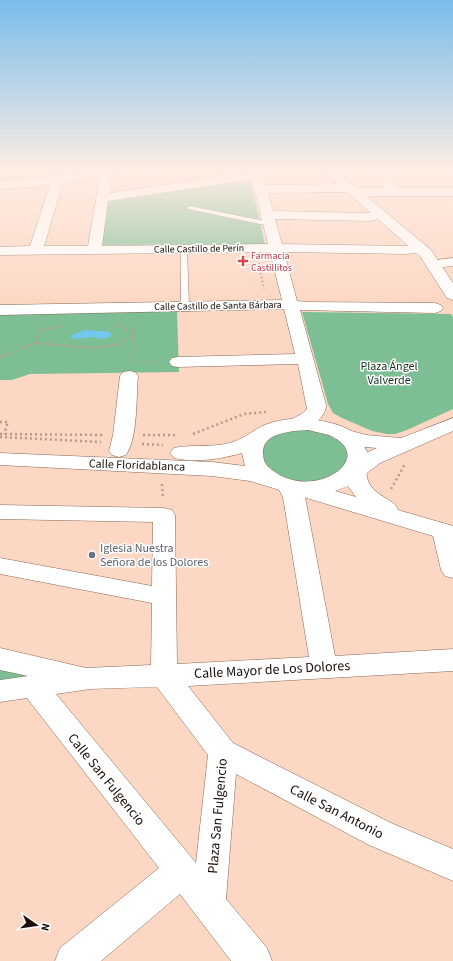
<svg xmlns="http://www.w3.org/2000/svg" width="453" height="961" font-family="'Source Sans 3',sans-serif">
<rect width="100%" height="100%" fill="#fcd7c3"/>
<path fill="#7dbe94" d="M 250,179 L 265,244 L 100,245 L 108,200 Z
M 177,311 L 179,372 L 30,374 L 12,380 L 0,380 L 0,314 Z
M 302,312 L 451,314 L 453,317 L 453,409 L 407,430 L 395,434 L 387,434 L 372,431 L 342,418 L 333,413 L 328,404 Z
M 296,424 L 351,441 L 347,478 L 280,484 L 252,450 L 253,446 Z
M 0,667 L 44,677 L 0,682 Z"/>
<path fill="#72c9ef" d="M 85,330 L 109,332 L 112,336 L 104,339 L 92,337 L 75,339 L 69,336 Z"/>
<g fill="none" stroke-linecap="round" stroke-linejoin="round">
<g stroke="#876855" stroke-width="1">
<path id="lane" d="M 190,206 L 260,220 L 270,220 L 273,222 L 270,224 L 260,224 L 188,209 L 187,208 Z
M 184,247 L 187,249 L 189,306 L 185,308 L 181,306 L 181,249 Z"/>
</g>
<g stroke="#876855" stroke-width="1">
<path id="street" d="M 250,171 L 262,171 L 266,185 L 350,184 L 354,185 L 356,188 L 384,188 L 380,171 L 392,171 L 396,188 L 453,188 L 453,196 L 355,196 L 351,195 L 349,192 L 268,193 L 273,211 L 369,213 L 381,211 L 387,215 L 386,218 L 369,221 L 275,219 L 282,244 L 407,246 L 421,244 L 426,245 L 428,248 L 426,251 L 407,254 L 284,252 L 297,301 L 307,302 L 435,303 L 441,305 L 443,308 L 441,311 L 435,313 L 300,310 L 326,405 C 326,421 303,432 289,428 L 286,424 C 292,417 302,416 307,409 L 298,364 L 178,367 L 172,366 L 169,362 L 172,358 L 178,357 L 295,354 L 284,309 L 0,315 L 0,305 L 282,300 L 270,252 L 0,255 L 0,247 L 30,246 L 50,185 L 46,183 L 44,181 L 46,179 L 57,178 L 63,182 L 44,246 L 88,246 L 99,182 L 96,179 L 89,177 L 87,175 L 89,173 L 104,174 L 111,182 L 109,193 L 251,172 ZM 252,179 L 268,244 L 102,246 L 108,201 Z
M 453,258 L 453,266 L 435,268 L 430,267 L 428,264 L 430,261 Z
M 129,371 L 135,372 L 138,376 C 136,397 138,438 126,455 L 119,457 L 112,455 L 109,451 L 113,435 L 120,376 L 123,372 Z
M 288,479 L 295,481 L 305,497 L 335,656 L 453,649 L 453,671 L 188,686 L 233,743 L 391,823 L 453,849 L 453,881 L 369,845 L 236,774 L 226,899 L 267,948 L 272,961 L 231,961 L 180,894 L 101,961 L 55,961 L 60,948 L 159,868 L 27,698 L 0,702 L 0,680 L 28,676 L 0,670 L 0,648 L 86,668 L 151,665 L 152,603 L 0,574 L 0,558 L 152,586 L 153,522 L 0,519 L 0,505 L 164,508 L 172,510 L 175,515 L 177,664 L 309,657 L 283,497 L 277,486 L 281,481 ZM 157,687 L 208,755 L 196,863 L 56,694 L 90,689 Z
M 443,523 L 451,526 L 453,529 L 453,578 L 445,576 L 441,570 L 432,531 L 435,526 Z"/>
</g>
<g stroke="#876855" stroke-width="1">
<path id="secondary" d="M 323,171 L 336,171 L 431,250 L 453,283 L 453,300 L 447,298 L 420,256 Z
M 453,418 L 453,431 L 380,463 L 363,476 L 355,478 L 347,476 L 344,471 C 352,460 365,453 377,448 L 365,447 L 334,438 L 331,434 L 334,430 L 341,428 L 366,435 L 401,438 Z"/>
</g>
<g stroke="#876855" stroke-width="1">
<path id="primary" d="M 93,171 L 125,171 L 119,175 L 33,187 L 0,189 L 0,181 L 33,179 Z
M 308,418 C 338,425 356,424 369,456 C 363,478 367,487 387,499 C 393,503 396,504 398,510 L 453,526 L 453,542 L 250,481 L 212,476 L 0,465 L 0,453 L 212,462 L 245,466 L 242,453 C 221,459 195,463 174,458 L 170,453 L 174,448 C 192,444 211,448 229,443 C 242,440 251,432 262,426 C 276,420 293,418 308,418 ZM 308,430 C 315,432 322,433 329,435 C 380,457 314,503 272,470 C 265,465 263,460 263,452 C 263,432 293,431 308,430 ZM 348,486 L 356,497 L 335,491 Z"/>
</g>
<path stroke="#b89a8a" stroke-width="1.5" stroke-dasharray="1 2" stroke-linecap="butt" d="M 133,175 L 160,171
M 259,263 L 260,266"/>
<path stroke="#b89a8a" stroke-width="2" stroke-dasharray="1.5 2.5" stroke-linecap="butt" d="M 259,265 L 264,289
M 40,330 L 61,326
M 36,343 L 93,348 L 121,344 L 133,335 L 120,325 L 114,325
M 0,357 L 36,343 L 41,324
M 131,362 L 134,323
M 139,362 L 160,362"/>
<path stroke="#b89a8a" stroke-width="2.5" stroke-dasharray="2 3" stroke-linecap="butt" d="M 0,422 L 8,422 L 4,434
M 0,434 L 104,435
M 193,434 L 244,414 L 266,412
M 143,435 L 178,435
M 0,437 L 101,442
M 142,444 L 163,445
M 162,484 L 163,499
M 391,489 L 405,464"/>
<use href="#lane" fill="#fff" fill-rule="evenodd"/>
<use href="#street" fill="#fff" fill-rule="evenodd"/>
<use href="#secondary" fill="#fff" fill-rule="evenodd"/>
<use href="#primary" fill="#fff" fill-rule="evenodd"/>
</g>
<linearGradient id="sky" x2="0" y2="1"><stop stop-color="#79bceb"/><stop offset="0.56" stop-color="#feede4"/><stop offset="1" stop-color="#feede4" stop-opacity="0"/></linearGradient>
<rect width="453" height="306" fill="url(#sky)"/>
<path fill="#e0444e" stroke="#fff" stroke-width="1.5" d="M241 255h4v4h4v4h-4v4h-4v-4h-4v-4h4z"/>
<circle fill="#6b7280" stroke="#fff" stroke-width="1.5" cx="92" cy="555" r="4"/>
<g text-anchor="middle" stroke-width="3" stroke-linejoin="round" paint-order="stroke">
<g font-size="10" fill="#1a0e07" stroke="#fff">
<text transform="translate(199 248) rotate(-1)" y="4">Calle Castillo de Perín</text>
<text transform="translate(218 305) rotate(-1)" y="4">Calle Castillo de Santa Bárbara</text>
</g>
<g font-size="10" fill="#be3a42" stroke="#fff" text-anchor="start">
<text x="251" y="259">Farmacia<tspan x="251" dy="12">Castillitos</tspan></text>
</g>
<g font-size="12" fill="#11311e" stroke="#fff">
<text x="389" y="370">Plaza Ángel<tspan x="389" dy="14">Valverde</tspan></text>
</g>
<g font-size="12" fill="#1a0e07" stroke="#fff">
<text transform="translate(137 465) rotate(2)" y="4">Calle Floridablanca</text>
</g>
<g font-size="12" fill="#5b616d" stroke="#fff" text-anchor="start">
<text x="100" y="552">Iglesia Nuestra<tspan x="100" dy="14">Señora de los Dolores</tspan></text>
</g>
<g font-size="14" fill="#1a0e07" stroke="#fff">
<text transform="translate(272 669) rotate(-3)" y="5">Calle Mayor de Los Dolores</text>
<text transform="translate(107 779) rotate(51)" y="5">Calle San Fulgencio</text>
<text transform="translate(337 811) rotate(27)" y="5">Calle San Antonio</text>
<text transform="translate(217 816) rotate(-85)" y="5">Plaza San Fulgencio</text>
</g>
</g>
<g transform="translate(36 925) rotate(103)" stroke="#ffffff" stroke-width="3" paint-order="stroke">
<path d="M0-3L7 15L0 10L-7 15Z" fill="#1a0e07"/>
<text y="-6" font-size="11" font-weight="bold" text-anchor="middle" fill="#1a0e07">N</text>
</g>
</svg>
